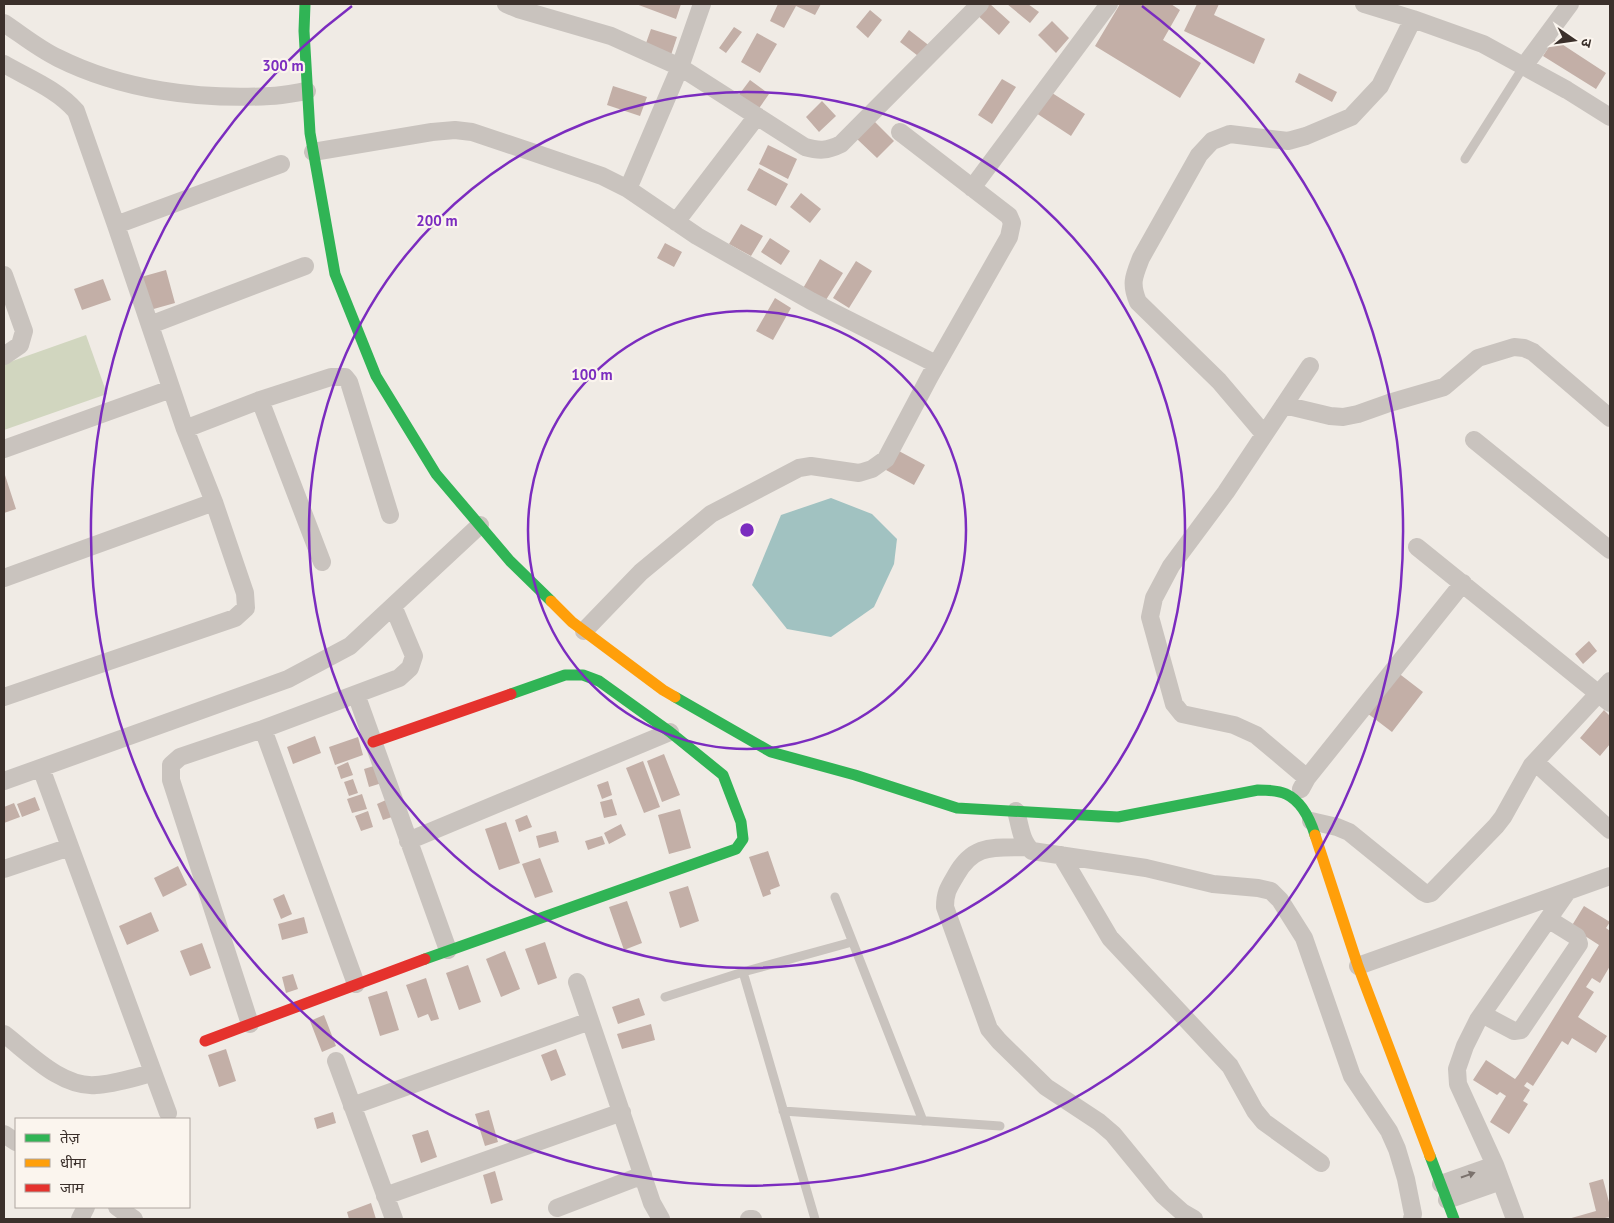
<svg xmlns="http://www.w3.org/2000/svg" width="1614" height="1223" font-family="'PT Sans','Noto Sans Devanagari',sans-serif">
<rect width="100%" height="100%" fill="#f0ebe5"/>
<path fill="#d1d6bf" d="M 86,335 L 107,394 L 4,430 L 4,364 Z"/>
<path fill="#a1c2c1" d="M 831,498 L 872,514 L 897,539 L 894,564 L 874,607 L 831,637 L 787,629 L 752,585 L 781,515 Z"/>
<path fill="#c3afa7" d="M 636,4 L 681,4 L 676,19 Z
M 778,4 L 821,4 L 815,15 L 796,6 L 784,28 L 770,21 Z
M 982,4 L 990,4 L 1010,22 L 999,35 L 974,12 Z
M 1007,4 L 1028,4 L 1039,12 L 1030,23 Z
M 1120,4 L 1171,4 L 1180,10 L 1163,40 L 1201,63 L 1180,98 L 1095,46 Z
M 1197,4 L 1219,4 L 1214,15 L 1265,39 L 1254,64 L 1184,31 Z
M 870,10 L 882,20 L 868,38 L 856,27 Z
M 1052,21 L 1069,38 L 1056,53 L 1038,35 Z
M 734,27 L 742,32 L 726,53 L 719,48 Z
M 651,29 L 677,37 L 671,55 L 645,46 Z
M 909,30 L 931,47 L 922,59 L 900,42 Z
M 757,33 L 777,44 L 760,73 L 741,62 Z
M 1554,39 L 1606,73 L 1596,89 L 1543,56 Z
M 1299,73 L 1337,92 L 1332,102 L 1295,82 Z
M 1002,79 L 1016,87 L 992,124 L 978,115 Z
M 750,80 L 769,94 L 755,114 L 735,100 Z
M 613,86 L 647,97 L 640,116 L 607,105 Z
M 1049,91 L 1085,114 L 1071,136 L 1036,113 Z
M 822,101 L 836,116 L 819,132 L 806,117 Z
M 874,121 L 894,141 L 877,158 L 857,139 Z
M 768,145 L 797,159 L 788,179 L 759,164 Z
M 759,168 L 788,184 L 776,206 L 747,190 Z
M 801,193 L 821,209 L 810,223 L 790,207 Z
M 741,224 L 763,236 L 751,256 L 729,244 Z
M 770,238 L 790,251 L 781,265 L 761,252 Z
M 665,243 L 682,252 L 674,267 L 657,258 Z
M 820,259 L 843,273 L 824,303 L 802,290 Z
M 856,261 L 872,271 L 849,308 L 833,298 Z
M 166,270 L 175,303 L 150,310 L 141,277 Z
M 103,279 L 111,300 L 82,310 L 74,289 Z
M 775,298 L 791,308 L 773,340 L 756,331 Z
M 897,450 L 925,465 L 914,485 L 886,470 Z
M 4,472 L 16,509 L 4,513 Z
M 1589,641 L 1597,651 L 1583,664 L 1575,654 Z
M 1397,672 L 1423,692 L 1392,732 L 1367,713 Z
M 1604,710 L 1610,716 L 1610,744 L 1600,756 L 1580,738 Z
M 315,736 L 321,753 L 293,764 L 287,747 Z
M 358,737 L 363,755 L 335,765 L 329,747 Z
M 664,754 L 680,795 L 662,802 L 647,761 Z
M 643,761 L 660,807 L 644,813 L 626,768 Z
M 348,762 L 353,775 L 341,779 L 337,767 Z
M 377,765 L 382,783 L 369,787 L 364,769 Z
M 353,779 L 358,793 L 349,796 L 344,782 Z
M 608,781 L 612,795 L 602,799 L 597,785 Z
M 362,794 L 367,809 L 352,813 L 347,799 Z
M 35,797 L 40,810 L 22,817 L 17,804 Z
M 612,799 L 617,815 L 604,818 L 600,802 Z
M 386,800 L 392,817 L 383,820 L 377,804 Z
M 14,803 L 20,817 L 4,823 L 4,807 Z
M 680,809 L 691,848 L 669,854 L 658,815 Z
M 368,811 L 373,827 L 361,831 L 355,816 Z
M 527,815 L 532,827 L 519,832 L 515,820 Z
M 506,822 L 520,863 L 499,870 L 485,829 Z
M 621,824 L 626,835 L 609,844 L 604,833 Z
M 556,831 L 559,842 L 539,848 L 536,836 Z
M 602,836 L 605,844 L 588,850 L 585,841 Z
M 768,851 L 780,886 L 770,890 L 771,894 L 763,897 L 749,857 Z
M 540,858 L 553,892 L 535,898 L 522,864 Z
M 178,866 L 187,885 L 163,897 L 154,878 Z
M 688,886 L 699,921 L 680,928 L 669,892 Z
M 284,894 L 292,914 L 281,919 L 273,899 Z
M 627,901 L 642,943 L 624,950 L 609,907 Z
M 1584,906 L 1610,922 L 1606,928 L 1610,931 L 1610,966 L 1600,983 L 1592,978 L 1586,987 L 1594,992 L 1578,1017 L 1607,1036 L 1596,1053 L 1572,1038 L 1568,1045 L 1562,1041 L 1533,1086 L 1527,1082 L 1524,1086 L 1530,1090 L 1523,1101 L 1528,1104 L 1509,1134 L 1490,1122 L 1506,1096 L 1500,1092 L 1497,1095 L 1473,1080 L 1486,1060 L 1515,1079 L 1519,1074 L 1599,945 L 1571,927 Z
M 151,912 L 159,931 L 127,945 L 119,926 Z
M 304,917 L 308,933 L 282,940 L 278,924 Z
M 545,942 L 557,978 L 538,985 L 525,949 Z
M 202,943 L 211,968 L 190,976 L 180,951 Z
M 505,951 L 520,989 L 501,997 L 486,959 Z
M 468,965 L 481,1002 L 459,1010 L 446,973 Z
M 293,974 L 298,989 L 286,993 L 282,977 Z
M 426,978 L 439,1019 L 431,1021 L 428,1014 L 418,1018 L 406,985 Z
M 387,991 L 399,1030 L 380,1036 L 368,997 Z
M 639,998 L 645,1015 L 618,1024 L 612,1007 Z
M 324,1015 L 336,1046 L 322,1052 L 310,1021 Z
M 651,1024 L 655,1040 L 622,1049 L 617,1034 Z
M 226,1049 L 236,1081 L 219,1087 L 208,1055 Z
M 556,1049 L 566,1075 L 551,1081 L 541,1055 Z
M 489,1110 L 498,1142 L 485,1146 L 475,1114 Z
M 333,1112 L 336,1123 L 317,1129 L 314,1118 Z
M 428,1130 L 437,1157 L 421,1163 L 412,1135 Z
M 495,1171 L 503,1200 L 491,1204 L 483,1175 Z
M 1603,1179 L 1610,1206 L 1610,1217 L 1600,1219 L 1568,1219 L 1596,1211 L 1589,1183 Z
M 371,1203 L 376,1219 L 349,1219 L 347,1212 Z"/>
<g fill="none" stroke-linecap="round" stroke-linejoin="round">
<path stroke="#c9c3be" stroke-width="9" d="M 1465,159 L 1524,66
M 835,897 L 923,1121
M 743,972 L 815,1219
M 665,997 L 743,972 L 852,942
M 783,1111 L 1000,1126"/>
<path stroke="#c9c3be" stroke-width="18" d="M 506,4 L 518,9 L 611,36 L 680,67 L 805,147 C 819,151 827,151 841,144 L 980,4
M 1364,4 L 1413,19 L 1483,44 L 1567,90 L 1610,117
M 4,23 C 22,35 39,49 58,58 C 122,90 199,100 270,96 C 282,96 295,93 307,91
M 4,64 C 28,78 57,89 76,111 L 116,225 L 185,429 L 214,502 L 245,593 L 246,608 L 235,618 L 4,697
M 1524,66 L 1570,4
M 313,152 L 432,132 L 455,130 L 472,132 L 529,151 L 602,176 L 628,189 L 697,236 L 811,301 L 936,364
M 972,188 L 1109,4
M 628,189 L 680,67 L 702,4
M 676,222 L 757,116
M 116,225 L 281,164
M 4,275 L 24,331 L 20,345 L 4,356
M 150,325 L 305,266
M 260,400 L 322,562
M 1284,405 L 1330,416 L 1343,417 L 1358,414 L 1389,403 L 1444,387 L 1478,358 L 1514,347 L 1524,348 L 1533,352 L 1610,418
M 185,429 L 260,400 L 331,377 L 345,377 L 349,382 L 390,515
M 1264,434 L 1219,381 L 1138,302 C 1130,283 1134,276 1141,258 L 1199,155 L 1212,141 L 1230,134 L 1288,141 L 1306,136 L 1351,117 L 1380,86 L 1413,19
M 1474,440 L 1610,550
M 4,449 L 171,389
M 1417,547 L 1610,703
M 4,578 L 214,502
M 584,631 L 641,572 L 711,514 L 799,468 L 811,466 L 859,473 L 872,469 L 886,459 L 930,376 L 1009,237 L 1012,223 L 1009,216 L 900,132
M 356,694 L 448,950
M 263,729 L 356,984
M 1535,762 L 1610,830
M 41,768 L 168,1113
M 1307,778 L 1256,735 L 1234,725 L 1182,714 L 1174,704 L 1150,617 L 1154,598 L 1171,566 L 1226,492 L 1310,366
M 4,781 L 288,679 L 350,646 L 480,525
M 1301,789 L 1307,778 L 1463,583
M 1016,811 C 1020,825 1021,842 1032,851 L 1146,868 L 1213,884 L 1258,888 L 1271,891 L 1280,900 L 1304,938 L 1352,1076 L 1389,1131 L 1397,1149 L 1406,1179 L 1413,1214 L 1412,1219
M 1311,821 L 1337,827 L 1349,832 L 1423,892 L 1427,894 L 1431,893 L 1496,826 L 1503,817 L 1532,765 L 1610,681
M 408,841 L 670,732
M 1027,847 C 994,848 974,843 956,875 C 949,887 945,892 945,907 L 989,1029 L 999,1041 L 1046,1087 L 1099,1122 L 1113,1134 L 1163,1195 L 1182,1212 L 1194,1219
M 1061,855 L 1110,938 L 1230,1066 L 1255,1111 L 1264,1122 L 1321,1163
M 4,869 L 70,847
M 1358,966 L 1610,876
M 577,982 L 652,1203 L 661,1219
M 1482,1014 L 1514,1031 L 1521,1030 L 1579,944 L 1577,937 L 1548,919
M 250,1024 L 171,780 L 171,765 L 180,757 L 263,729 L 399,678 L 410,668 L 414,656 L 393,606
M 4,1034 C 30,1054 62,1088 96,1085 C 115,1084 135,1077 153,1073
M 336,1061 L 394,1219
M 352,1106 L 590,1021
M 4,1134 L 16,1142
M 1441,1184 L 1495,1165
M 385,1196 L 622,1112
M 1447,1200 L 1501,1181
M 117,1207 L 134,1219
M 557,1208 L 643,1175
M 80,1219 L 86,1207
M 749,1219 L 753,1219
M 1515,1219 L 1495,1165 L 1458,1084 L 1457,1069 L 1465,1046 L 1478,1020 L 1567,892"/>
<path stroke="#30b455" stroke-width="11" d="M 305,4 L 304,31 L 310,133 L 335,274 L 376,376 L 436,474 L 510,561 L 551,601
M 675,697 L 771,752 L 855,775 L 957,808 L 1118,817 L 1258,790 C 1267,790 1278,790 1286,794 C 1301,801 1310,819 1315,835
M 425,959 L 736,849 L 743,839 L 741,822 L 723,775 L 670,732 L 599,681 L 583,675 L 565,675 L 511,694
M 1430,1156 L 1454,1219"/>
<path stroke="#ff9f0a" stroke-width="11" d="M 551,601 L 572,622 L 663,690 L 675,697
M 1315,835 L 1358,966 L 1430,1156"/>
<path stroke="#e5322d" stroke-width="11" d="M 373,742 L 511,694
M 205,1041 L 425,959"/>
</g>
<defs><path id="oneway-solid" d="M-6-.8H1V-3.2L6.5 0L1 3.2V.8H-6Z" transform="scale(1.25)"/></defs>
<use fill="#7b726d" href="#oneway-solid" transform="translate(1468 1175) rotate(-19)"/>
<g fill="none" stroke="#7b2cbf" stroke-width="2.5">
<circle cx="747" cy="530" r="219"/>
<circle cx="747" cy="530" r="438"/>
<path d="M1142 6A656 656 0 1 1 352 6"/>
</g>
<circle cx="747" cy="530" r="8" fill="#7b2cbf" stroke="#fbf5ee" stroke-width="2.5"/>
<g font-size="15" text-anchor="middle" font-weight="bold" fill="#7b2cbf" stroke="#fbf5ee" stroke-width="4.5" stroke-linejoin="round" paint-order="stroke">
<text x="283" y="71">300 m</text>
<text x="437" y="226">200 m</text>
<text x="592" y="380">100 m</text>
</g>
<rect width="1614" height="1223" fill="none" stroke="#3b302b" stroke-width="10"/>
<rect x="15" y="1118" width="175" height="90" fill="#fbf5ee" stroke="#aea6a0"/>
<rect x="25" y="1134" width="25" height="8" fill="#30b455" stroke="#aea6a0"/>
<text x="60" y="1143" font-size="15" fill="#3b302b">तेज़</text>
<rect x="25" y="1159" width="25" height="8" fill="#ff9f0a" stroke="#aea6a0"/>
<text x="60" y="1168" font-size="15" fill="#3b302b">धीमा</text>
<rect x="25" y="1184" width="25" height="8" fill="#e5322d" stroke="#aea6a0"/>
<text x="60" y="1193" font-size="15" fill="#3b302b">जाम</text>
<g transform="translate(1574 40) rotate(103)" stroke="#fbf5ee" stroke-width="4" paint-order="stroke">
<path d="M0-4L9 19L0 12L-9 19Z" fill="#3b302b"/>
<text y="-8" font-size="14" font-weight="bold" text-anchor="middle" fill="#3b302b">उ</text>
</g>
</svg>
